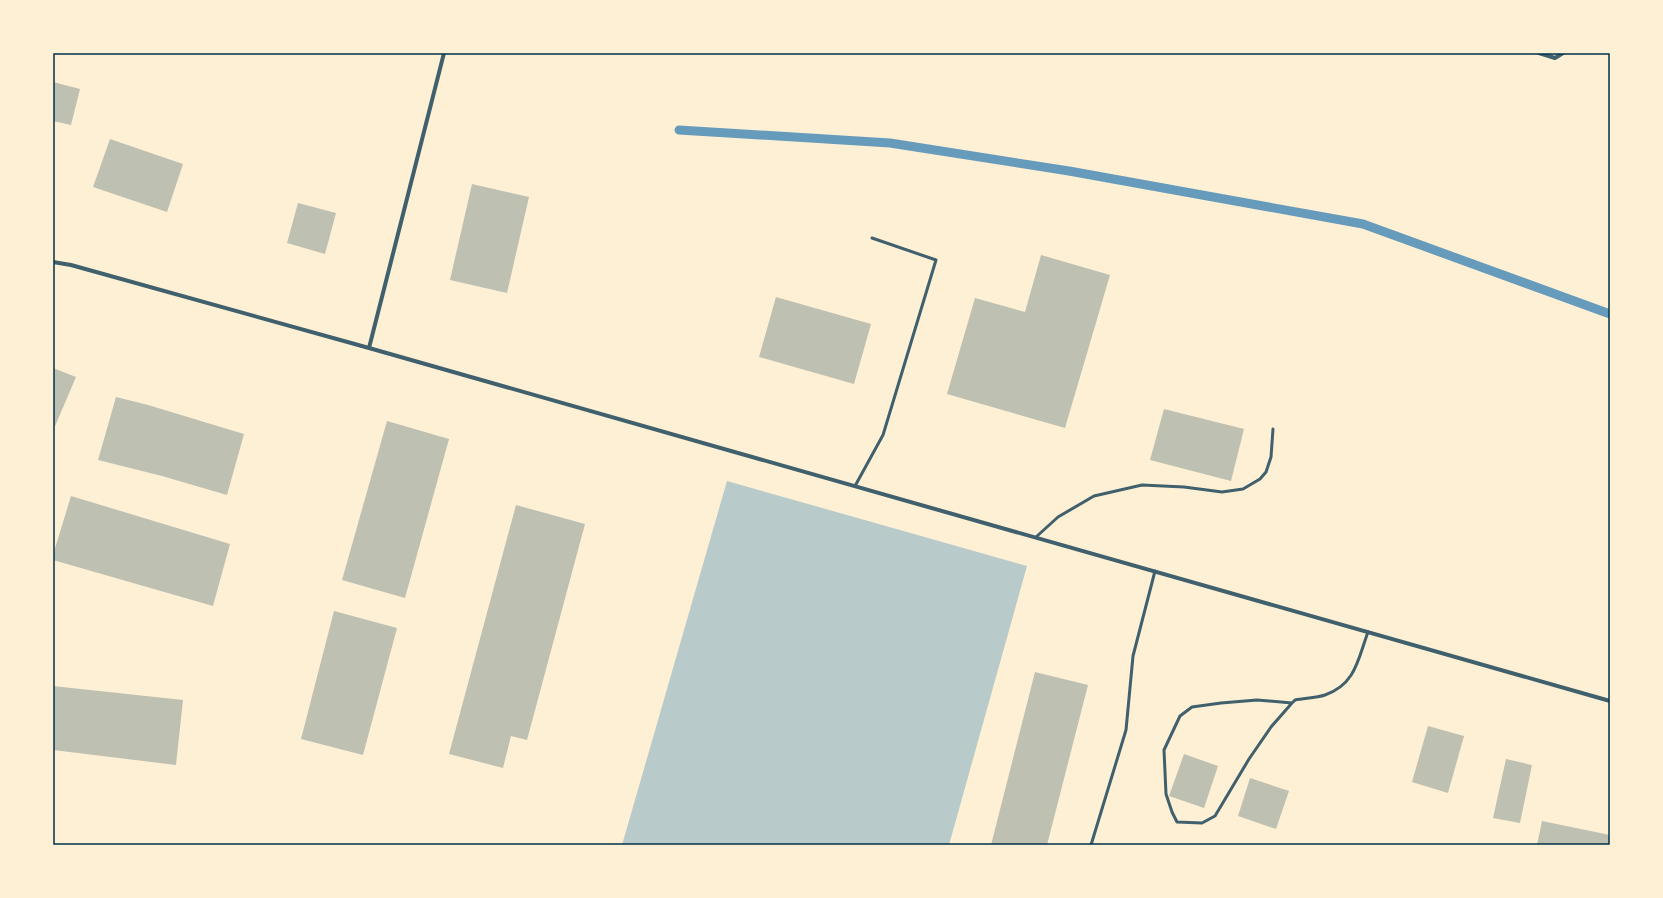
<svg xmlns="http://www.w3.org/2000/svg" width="1663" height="898" font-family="Spectral,serif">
<rect width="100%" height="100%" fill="#fdf0d5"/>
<path fill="#b9caca" d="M 727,481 L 1027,566 L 949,845 L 622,845 Z"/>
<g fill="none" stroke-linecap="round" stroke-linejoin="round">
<path stroke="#669bbc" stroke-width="9" d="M 679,130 L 890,143 L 1069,171 L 1363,224 L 1610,314"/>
</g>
<path fill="#bec0b2" d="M 53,82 L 80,89 L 71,125 L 53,121 Z
M 110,139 L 183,164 L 167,212 L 93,187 Z
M 472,184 L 529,197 L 507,293 L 450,280 Z
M 298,203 L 336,213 L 325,254 L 287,243 Z
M 1041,255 L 1110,275 L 1065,428 L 947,394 L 975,298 L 1025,312 Z
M 776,297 L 871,324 L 854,384 L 759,357 Z
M 53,368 L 76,377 L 53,431 Z
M 116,397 L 148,405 L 244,434 L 227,495 L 162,476 L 98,460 Z
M 1164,409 L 1244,429 L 1231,481 L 1150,460 Z
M 387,421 L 449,439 L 405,598 L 342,580 Z
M 71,496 L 230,544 L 213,606 L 53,560 L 53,555 Z
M 516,505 L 585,524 L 527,740 L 511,736 L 503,768 L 449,754 Z
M 334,611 L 397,628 L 363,755 L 301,739 Z
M 1035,672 L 1088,685 L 1047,845 L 991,845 Z
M 53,686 L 183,700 L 176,765 L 53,750 Z
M 1428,726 L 1464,736 L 1448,793 L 1412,782 Z
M 1184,754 L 1218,766 L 1204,808 L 1169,796 Z
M 1506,759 L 1532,765 L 1520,823 L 1493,818 Z
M 1250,778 L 1289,791 L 1276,829 L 1238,816 Z
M 1542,821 L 1610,835 L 1610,845 L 1537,845 Z"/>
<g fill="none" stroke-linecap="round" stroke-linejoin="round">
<path stroke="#3f606c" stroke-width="3" d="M 855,486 L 883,435 L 936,260 L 872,238
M 1036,537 L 1058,517 L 1094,496 L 1142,485 L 1184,487 L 1222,492 L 1243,489 L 1260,479 L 1266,472 L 1271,457 L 1273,429
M 1292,703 L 1257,700 L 1221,703 L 1192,707 L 1180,716 L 1164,750 L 1166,794 L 1172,812 L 1177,822 L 1202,823 L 1215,816 L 1249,759 L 1271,727 L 1292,703 L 1295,700 C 1305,698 1316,698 1325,695 C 1356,684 1358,659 1368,632
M 1091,845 L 1126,730 L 1133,656 L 1155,571"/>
<path stroke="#3f606c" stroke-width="4" d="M 1539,53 L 1555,58 L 1563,53
M 53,262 L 71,265 L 369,348 L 1610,701
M 369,348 L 444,53"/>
</g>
<rect width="1663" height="898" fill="none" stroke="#fdf0d5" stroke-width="108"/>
<rect x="54" y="54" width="1555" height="790" fill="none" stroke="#003049" stroke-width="1.5"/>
</svg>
